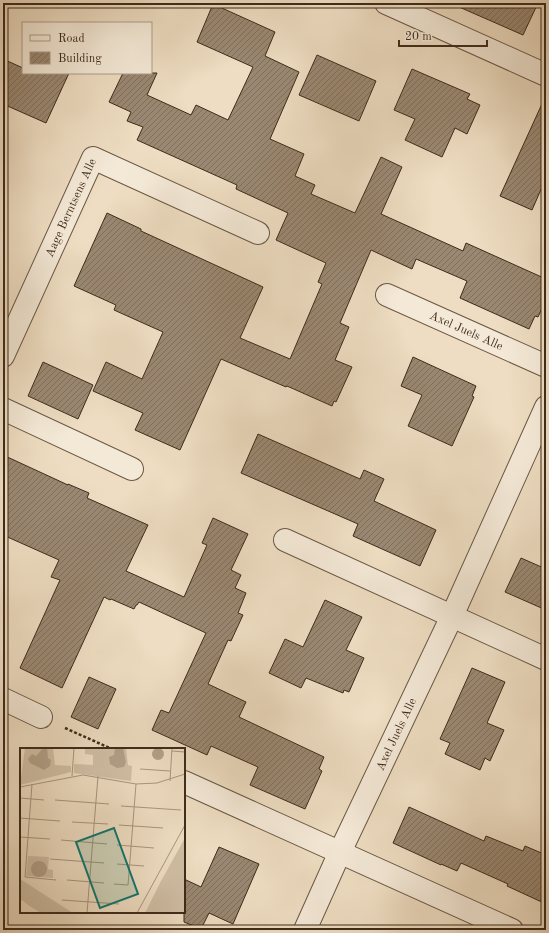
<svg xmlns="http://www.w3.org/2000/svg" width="549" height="933" font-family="'Old Standard TT',serif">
<defs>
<pattern id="building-hatch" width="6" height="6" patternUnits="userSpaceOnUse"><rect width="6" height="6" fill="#9a8872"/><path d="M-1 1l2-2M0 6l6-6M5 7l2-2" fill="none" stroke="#7f6f5d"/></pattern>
</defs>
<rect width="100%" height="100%" fill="#eeddc2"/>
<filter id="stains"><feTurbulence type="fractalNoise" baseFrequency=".005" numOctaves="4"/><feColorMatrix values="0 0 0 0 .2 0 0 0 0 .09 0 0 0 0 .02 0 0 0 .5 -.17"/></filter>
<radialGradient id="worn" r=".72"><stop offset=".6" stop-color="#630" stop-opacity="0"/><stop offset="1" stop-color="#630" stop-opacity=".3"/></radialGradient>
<path fill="url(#building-hatch)" stroke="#3e2b1b" d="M 450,3 L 538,3 L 523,35 Z
M 213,4 L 275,32 L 265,56 L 299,72 L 270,139 L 304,154 L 295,176 L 315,185 L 311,194 L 355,213 L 381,157 L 402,167 L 381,214 L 463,251 L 466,243 L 546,279 L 546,300 L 538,317 L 535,316 L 529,329 L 460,298 L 467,281 L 416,259 L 412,269 L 371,250 L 340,323 L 349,327 L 335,360 L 352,367 L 336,402 L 334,401 L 332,406 L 287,386 L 286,387 L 221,359 L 180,450 L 135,430 L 143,413 L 93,391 L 106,362 L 142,379 L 163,332 L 114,310 L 116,305 L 74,286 L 107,213 L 141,229 L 141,231 L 263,287 L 240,338 L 290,359 L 322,284 L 318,282 L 326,263 L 276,240 L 288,213 L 236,189 L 237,185 L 137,140 L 143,127 L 127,121 L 131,112 L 109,102 L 123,73 L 157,73 L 147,95 L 191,115 L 196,105 L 228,120 L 253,67 L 197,42 Z
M 317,55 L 376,81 L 359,121 L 299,95 Z
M 3,59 L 23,68 L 23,73 L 69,73 L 46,123 L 3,104 Z
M 412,69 L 470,94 L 467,99 L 480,105 L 467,134 L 455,128 L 442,157 L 405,140 L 415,119 L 394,110 Z
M 546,95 L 546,178 L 532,210 L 500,196 Z
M 413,357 L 476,386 L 472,396 L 474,397 L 452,446 L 408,426 L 422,395 L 401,386 Z
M 43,362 L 93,385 L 78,419 L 28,396 Z
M 258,434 L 360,479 L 364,470 L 384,479 L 374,501 L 436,530 L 420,566 L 353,536 L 358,524 L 241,473 Z
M 3,455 L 68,485 L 68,484 L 89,493 L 87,498 L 148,525 L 126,571 L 184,597 L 207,545 L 202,543 L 213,518 L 248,534 L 231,570 L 241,575 L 235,588 L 246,593 L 238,613 L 243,615 L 231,641 L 228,640 L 208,684 L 246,702 L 239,717 L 324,757 L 319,769 L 322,771 L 305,809 L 250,785 L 258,767 L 211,746 L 207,755 L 152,730 L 161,710 L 169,713 L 206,633 L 139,602 L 137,605 L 136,605 L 134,609 L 111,599 L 110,600 L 104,597 L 62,688 L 20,668 L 60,580 L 51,577 L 59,560 L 3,535 Z
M 521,558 L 546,569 L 546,610 L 505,592 Z
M 325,600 L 362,617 L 346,650 L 364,658 L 349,692 L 344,690 L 343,693 L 306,678 L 301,688 L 269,673 L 285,639 L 303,647 Z
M 472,668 L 505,682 L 487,723 L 504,730 L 490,761 L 485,758 L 480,770 L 445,754 L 450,743 L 440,739 Z
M 89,677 L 116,689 L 98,729 L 71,717 Z
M 409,807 L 484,841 L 486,836 L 523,851 L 525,846 L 546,855 L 546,904 L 507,886 L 508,884 L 461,863 L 457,871 L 441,864 L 441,865 L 393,843 Z
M 219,847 L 259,864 L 233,924 L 209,913 L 201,929 L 184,922 L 184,879 L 201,887 Z"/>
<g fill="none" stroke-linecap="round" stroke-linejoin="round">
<g stroke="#6a5845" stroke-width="24">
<g id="minor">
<path d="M 386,3 L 546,75"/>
<path id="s1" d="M 387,295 L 546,366"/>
<path id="s2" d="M 3,356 L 93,158 L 258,233"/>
<path d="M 3,409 L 132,469"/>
<path d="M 285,540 L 546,659"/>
<path d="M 3,699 L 41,717"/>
<path d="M 184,782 L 512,930"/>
<path id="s3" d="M 305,930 L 340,852 L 452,616 L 546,407"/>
</g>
</g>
<path stroke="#3e2b1b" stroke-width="2.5" stroke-dasharray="3 2" stroke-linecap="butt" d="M 65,728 L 112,749"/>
<use href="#minor" stroke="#f4e9d7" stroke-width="22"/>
</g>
<g text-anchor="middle" stroke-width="3" stroke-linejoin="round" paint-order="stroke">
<g font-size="12" fill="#3e2b1b" stroke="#f4e9d7">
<text dy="4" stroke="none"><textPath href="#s2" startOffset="163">Aage Berntsens Alle</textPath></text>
<text dy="4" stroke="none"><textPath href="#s1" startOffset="87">Axel Juels Alle</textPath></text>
<text dy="4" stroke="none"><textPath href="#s3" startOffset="216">Axel Juels Alle</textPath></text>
</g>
</g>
<g transform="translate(20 748)">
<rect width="165" height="165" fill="#eeddc2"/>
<path d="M 5,0 L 33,0 L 35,17 L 51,18 L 51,24 L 0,37 ZM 65,0 L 106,0 L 108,17 L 112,18 L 111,33 L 54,25 L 54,16 L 73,17 L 73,7 L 65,6 ZM 8,108 L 29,109 L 28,121 L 33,122 L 33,130 L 6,128 ZM 0,131 L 53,165 L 21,165 L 0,151 Z" fill="#d0bfa6"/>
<path d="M 165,90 L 165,165 L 125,165 L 141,133 ZM 0,133 L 48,165 L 21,165 L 8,157 L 0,149 Z" fill="#d0bfa6"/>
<path d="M132 6a6 6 0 1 1 12 0a6 6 0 1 1-12 0ZM 23,0 L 27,0 L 28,10 L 31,12 L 30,18 L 24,22 L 10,15 L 8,11 L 12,6 L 16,8 ZM 95,0 L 103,0 L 106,14 L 104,19 L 97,20 L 90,16 L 89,9 L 94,7 ZM11 121a8 8 0 1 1 16 0a8 8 0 1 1-16 0Z" fill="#b2a089"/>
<path fill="none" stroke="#a8967f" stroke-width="1" d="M 152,3 L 165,4M 120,21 L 150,23M 52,28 L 54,0M 150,33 L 152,0M 12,36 L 5,129 L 36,132M 0,39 L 63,27 L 116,36 L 137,35 L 165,26M 0,50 L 24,52M 35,52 L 89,56M 101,58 L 161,62M 0,70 L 40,73M 52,74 L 88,76M 99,77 L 143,80M 0,89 L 30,91M 41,92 L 87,96M 97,97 L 134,100M 30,111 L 84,115M 97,116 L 124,118M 47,132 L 84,135M 94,136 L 108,137 L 116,36M 42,152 L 99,156M 67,165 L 78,28M 117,165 L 165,77"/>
<path fill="#0f766e" fill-opacity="0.15" stroke="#0f766e" stroke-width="2" d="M 94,80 L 118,146 L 80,160 L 56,94 Z"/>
<rect width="165" height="165" fill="none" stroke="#3e2b1b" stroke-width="2"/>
</g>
<rect width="549" height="933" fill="none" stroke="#eeddc2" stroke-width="16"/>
<rect x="4" y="4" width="541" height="925" fill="none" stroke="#3e2b1b" stroke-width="2"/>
<rect x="8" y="8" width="533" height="917" fill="none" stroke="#3e2b1b"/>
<rect x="22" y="22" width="130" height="52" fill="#f4e9d7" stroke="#ab9d8c"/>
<rect x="30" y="35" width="20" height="6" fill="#f4e9d7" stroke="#ab9d8c"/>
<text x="58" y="42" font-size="12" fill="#3e2b1b">Road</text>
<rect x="30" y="52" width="20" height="12" fill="url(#building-hatch)" stroke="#ab9d8c"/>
<text x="58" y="62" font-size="12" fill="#3e2b1b">Building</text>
<path d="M399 40v6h88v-6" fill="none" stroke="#3e2b1b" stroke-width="2"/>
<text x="405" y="40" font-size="12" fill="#3e2b1b" stroke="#f4e9d7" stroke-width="3" paint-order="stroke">20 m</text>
<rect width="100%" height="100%" filter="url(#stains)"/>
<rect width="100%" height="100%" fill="url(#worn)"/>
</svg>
